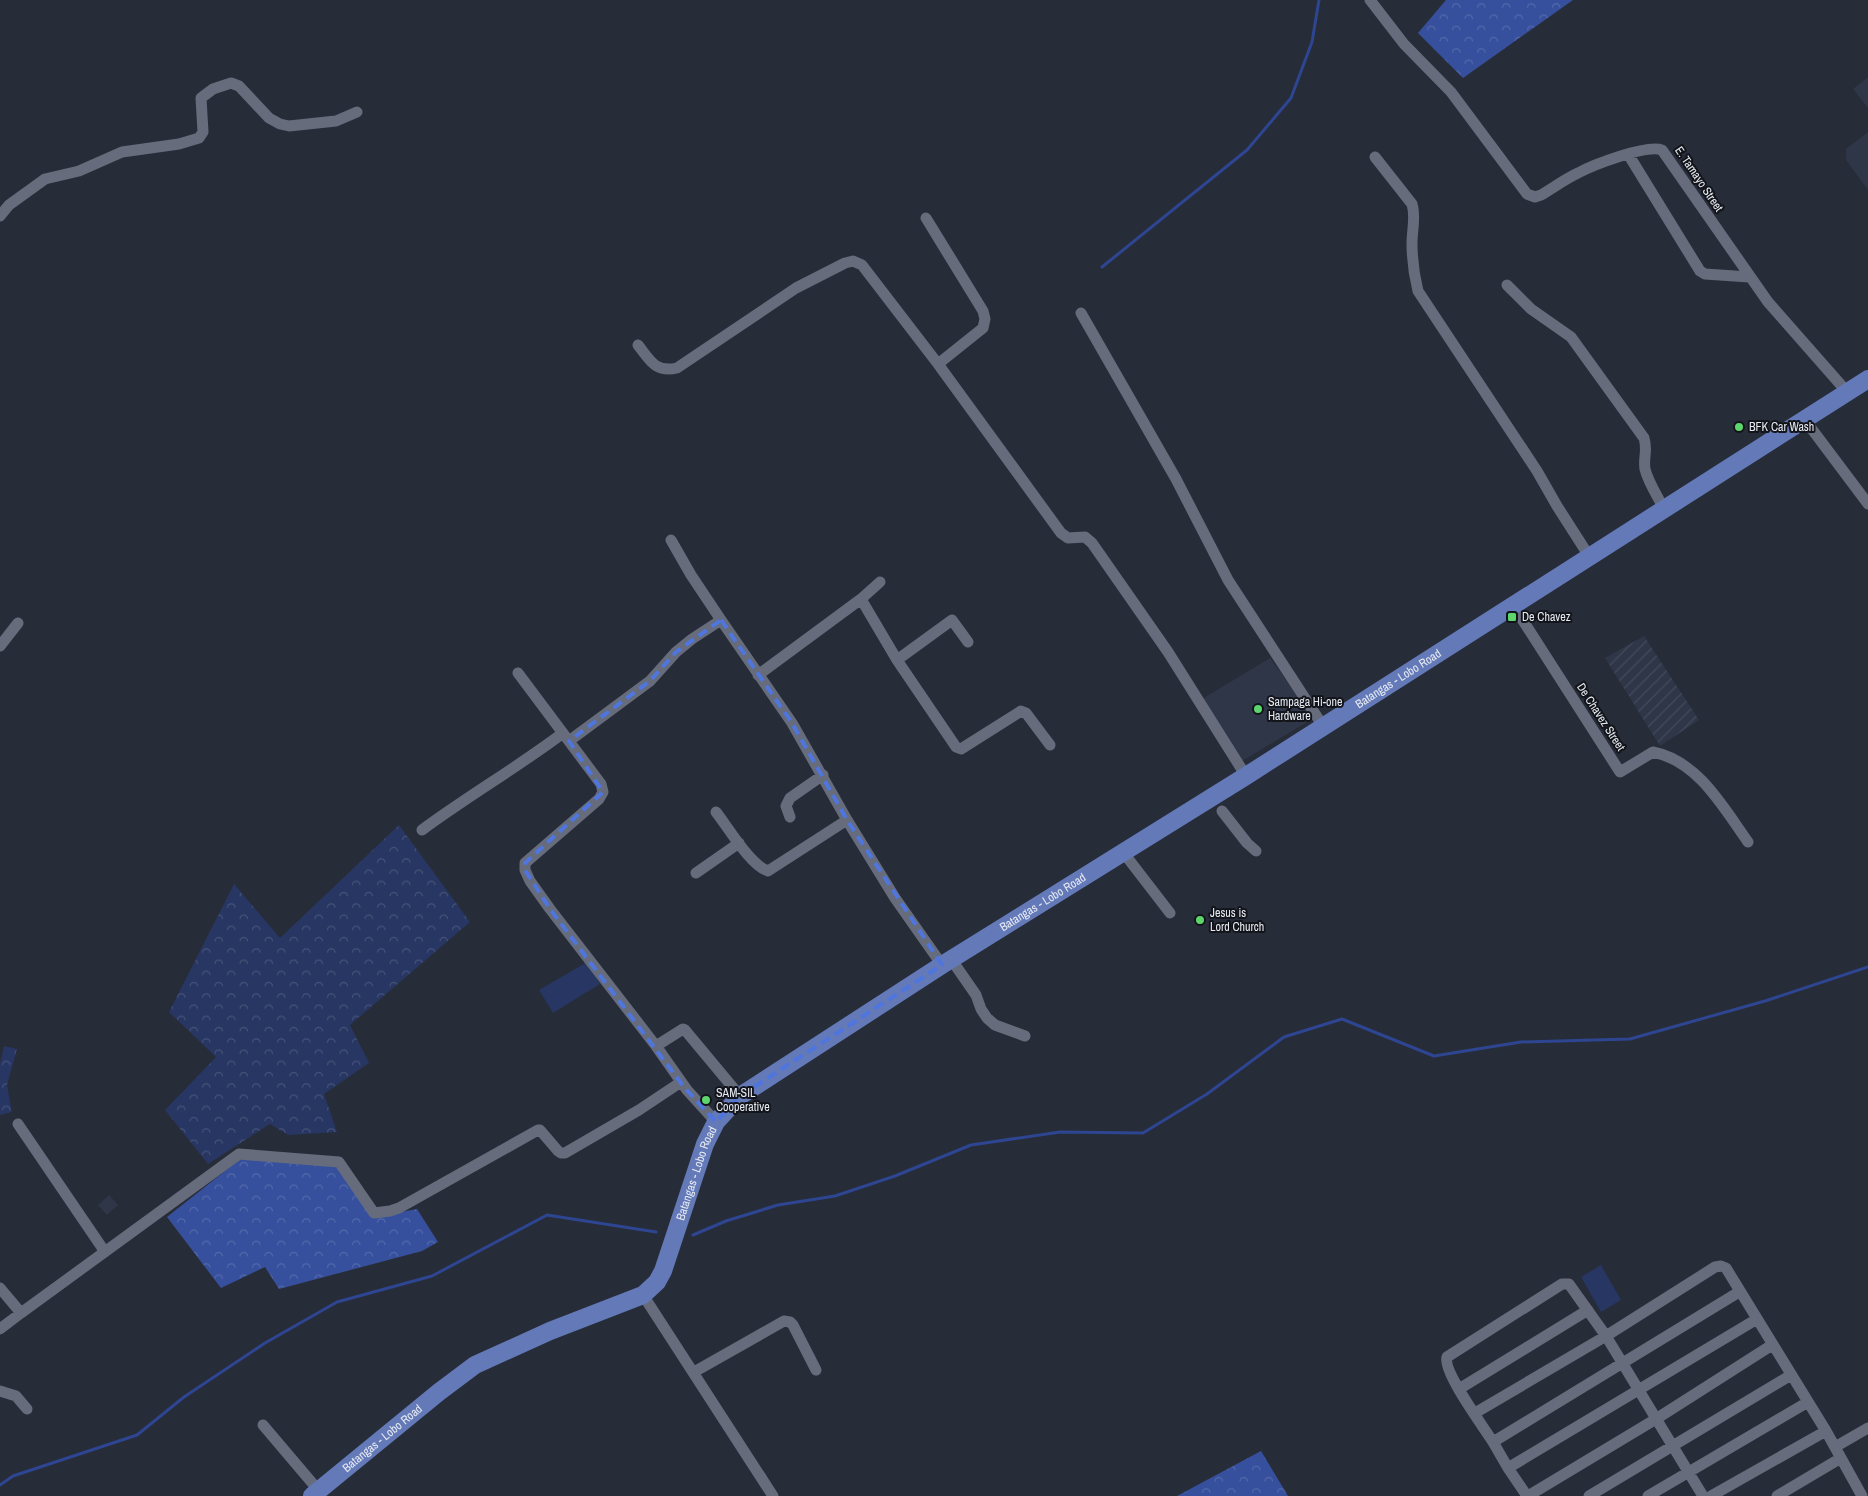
<svg xmlns="http://www.w3.org/2000/svg" width="1868" height="1496" font-family="'Archivo Narrow',sans-serif">
<defs>
<pattern id="industrial-furrows" width="10" height="10" patternUnits="userSpaceOnUse" patternTransform="scale(1.25)"><rect width="10" height="10" fill="#2e3648"/><path d="M-1 1l2-2M0 10L10 0M9 11l2-2" fill="none" stroke="#424a5a"/></pattern>
<pattern id="forest-crowns" width="20" height="18" patternUnits="userSpaceOnUse" patternTransform="scale(1.25)"><rect width="20" height="18" fill="#37509d"/><path d="M2 6a3 3 0 1 1 6 0M12 15a3 3 0 1 1 6 0" fill="none" stroke="#5469ab"/></pattern>
<pattern id="park-crowns" width="20" height="18" patternUnits="userSpaceOnUse" patternTransform="scale(1.25)"><rect width="20" height="18" fill="#273662"/><path d="M2 6a3 3 0 1 1 6 0M12 15a3 3 0 1 1 6 0" fill="none" stroke="#465379"/></pattern>
</defs>
<rect width="100%" height="100%" fill="#272c39"/>
<path fill="#2e3648" d="M 1868,77 L 1868,108 L 1853,89 Z
M 1868,132 L 1868,190 L 1846,160 L 1846,149 Z
M 1270,658 L 1314,718 L 1242,761 L 1202,699 Z
M 109,1195 L 118,1205 L 107,1215 L 98,1205 Z"/>
<path fill="url(#industrial-furrows)" d="M 1644,636 L 1699,720 L 1660,746 L 1605,658 Z"/>
<path fill="url(#forest-crowns)" d="M 1446,0 L 1573,0 L 1463,78 L 1418,33 Z
M 244,1156 L 338,1162 L 375,1214 L 401,1212 L 417,1209 L 438,1242 L 422,1251 L 279,1289 L 265,1267 L 221,1288 L 167,1217 Z
M 1261,1451 L 1288,1496 L 1177,1496 Z"/>
<path fill="url(#park-crowns)" d="M 399,825 L 470,922 L 350,1025 L 369,1063 L 324,1094 L 337,1132 L 288,1135 L 270,1124 L 208,1164 L 165,1110 L 216,1057 L 169,1012 L 234,884 L 280,938 Z
M 4,1046 L 17,1049 L 7,1085 L 12,1112 L 0,1115 L 0,1063 Z"/>
<path fill="#273662" d="M 587,962 L 600,984 L 553,1013 L 539,990 Z
M 1601,1265 L 1621,1300 L 1601,1312 L 1581,1277 Z"/>
<g fill="none" stroke-linecap="round" stroke-linejoin="round">
<path stroke="#2e4591" stroke-width="3" d="M 1102,267 L 1247,150 L 1291,98 L 1312,42 L 1319,0
M 693,1235 L 726,1221 L 778,1205 L 835,1196 L 895,1176 L 971,1145 L 1060,1132 L 1143,1133 L 1207,1094 L 1284,1037 L 1342,1019 L 1434,1056 L 1521,1042 L 1630,1039 L 1765,1001 L 1868,967
M 0,1485 L 13,1476 L 137,1435 L 184,1397 L 265,1343 L 337,1302 L 432,1276 L 547,1215 L 656,1232"/>
<path stroke="#666c7b" stroke-width="11" d="M 1370,0 L 1404,44 L 1451,92 L 1527,194 L 1535,197 L 1541,195 C 1553,188 1565,179 1578,173 C 1593,165 1647,144 1662,150 L 1768,302 L 1848,393
M 1628,154 L 1700,271 L 1705,274 L 1749,277
M 1375,157 L 1412,204 C 1416,217 1412,230 1412,243 C 1412,260 1414,275 1418,291 L 1537,471 L 1557,506 L 1589,556
M 0,216 L 9,205 L 45,179 L 79,171 L 122,152 L 179,144 L 199,138 L 203,132 L 201,98 L 213,89 L 231,83 L 239,86 L 269,118 L 280,124 L 289,126 L 336,121 L 357,112
M 926,218 L 983,311 L 985,319 L 983,328 L 938,364
M 1507,285 L 1531,309 L 1571,337 L 1644,438 C 1648,451 1643,457 1645,469 C 1648,482 1658,497 1664,509
M 1081,313 L 1176,479 L 1228,580 L 1323,726
M 638,345 C 650,360 655,373 677,368 L 796,288 L 845,263 L 853,261 L 862,265 L 938,364 L 1061,533 L 1068,538 L 1085,537 L 1092,543 L 1168,652 L 1246,776
M 1805,420 L 1868,504
M 671,540 L 691,575 L 721,620 L 792,723 L 847,820 L 895,898 L 942,965
M 861,599 L 897,660 L 956,747 L 961,749 L 1021,711 L 1026,713 L 1050,745
M 1513,605 L 1620,772 L 1653,752 C 1698,761 1723,807 1748,842
M 0,646 L 18,623
M 897,660 L 952,620 L 968,642
M 518,673 L 601,784 L 603,792 L 599,799 L 525,863 L 525,870 L 530,881 L 550,909 L 656,1046 L 687,1090 L 716,1122
M 758,675 L 861,599 L 880,582
M 569,741 L 650,681 L 676,652 L 692,639 L 721,620
M 1222,811 L 1247,843 L 1256,851
M 716,812 C 728,827 750,865 768,871 L 847,820
M 790,817 L 786,806 L 790,798 L 823,775
M 422,830 C 468,796 518,767 563,733
M 1123,852 L 1170,913
M 696,873 L 739,843
M 951,959 L 976,995 L 981,1009 L 987,1018 L 995,1025 L 1025,1036
M 656,1046 L 683,1029 L 685,1030 L 740,1096
M 18,1124 L 105,1252
M 0,1288 L 21,1313 L 239,1154 L 339,1162 L 374,1213 L 390,1211 L 399,1208 L 538,1130 L 540,1130 L 558,1151 L 561,1153 L 565,1153 L 639,1110 L 681,1082
M 1739,1292 L 1493,1442 L 1508,1468 L 1757,1319
M 643,1295 L 773,1496
M 0,1329 L 21,1313
M 694,1372 L 784,1321 L 790,1322 L 793,1325 L 816,1370
M 1459,1389 L 1588,1310
M 0,1391 L 16,1396 L 27,1409
M 1475,1413 L 1606,1336 L 1715,1267 L 1721,1266 L 1726,1268 L 1826,1431
M 263,1425 L 319,1491
M 1493,1442 C 1483,1426 1442,1371 1447,1357 L 1562,1284 L 1569,1284 L 1606,1336 L 1703,1496
M 1835,1447 L 1868,1428
M 1508,1468 L 1527,1496
M 1528,1496 L 1656,1419 L 1772,1345
M 1589,1496 L 1791,1375
M 1648,1496 L 1808,1402
M 1711,1496 L 1826,1431 L 1862,1496
M 1777,1496 L 1841,1458"/>
<path stroke="#6379b8" stroke-width="18" id="s1" d="M 312,1496 L 439,1392 L 475,1365 L 550,1331 L 643,1295 L 657,1282 L 663,1271 L 705,1144 L 716,1122 L 740,1096 L 942,965 L 1246,776 L 1868,379"/>
</g>
<path fill="none" stroke="#4f75de" stroke-width="4" stroke-dasharray="10 6" stroke-linejoin="round" d="M 721,620 L 792,723 L 847,820 L 942,965 L 740,1096 L 716,1122 L 684,1087 L 550,909 L 525,870 L 525,863 L 603,792 L 569,741 L 650,681 L 676,652 Z"/>
<g fill="#5cd56d" stroke="#12141a" stroke-width="2">
<circle cx="1739" cy="427" r="5"/>
<rect x="1507" y="612" width="10" height="10" rx="2.5"/>
<circle cx="1258" cy="709" r="5"/>
<circle cx="1200" cy="920" r="5"/>
<circle cx="706" cy="1100" r="5"/>
</g>
<g text-anchor="middle" stroke-width="4" stroke-linejoin="round" paint-order="stroke">
<g font-size="12" fill="#e6eaf2" stroke="#12141a">
<text transform="translate(1699 179) rotate(56)" y="4">E. Tamayo Street</text>
<text dy="4" stroke="none"><textPath href="#s1" startOffset="1396">Batangas - Lobo Road</textPath></text>
<text transform="translate(1601 717) rotate(57)" y="4">De Chavez Street</text>
<text dy="4" stroke="none"><textPath href="#s1" startOffset="976">Batangas - Lobo Road</textPath></text>
<text dy="4" stroke="none"><textPath href="#s1" startOffset="526">Batangas - Lobo Road</textPath></text>
<text dy="4" stroke="none"><textPath href="#s1" startOffset="91">Batangas - Lobo Road</textPath></text>
</g>
<g font-size="12" fill="#e6eaf2" stroke="#12141a" text-anchor="start">
<text x="1749" y="431">BFK Car Wash</text>
<text x="1522" y="621">De Chavez</text>
<text x="1268" y="706">Sampaga Hi-one<tspan x="1268" dy="14">Hardware</tspan></text>
<text x="1210" y="917">Jesus is<tspan x="1210" dy="14">Lord Church</tspan></text>
<text x="716" y="1097">SAM-SIL<tspan x="716" dy="14">Cooperative</tspan></text>
</g>
</g>
</svg>
